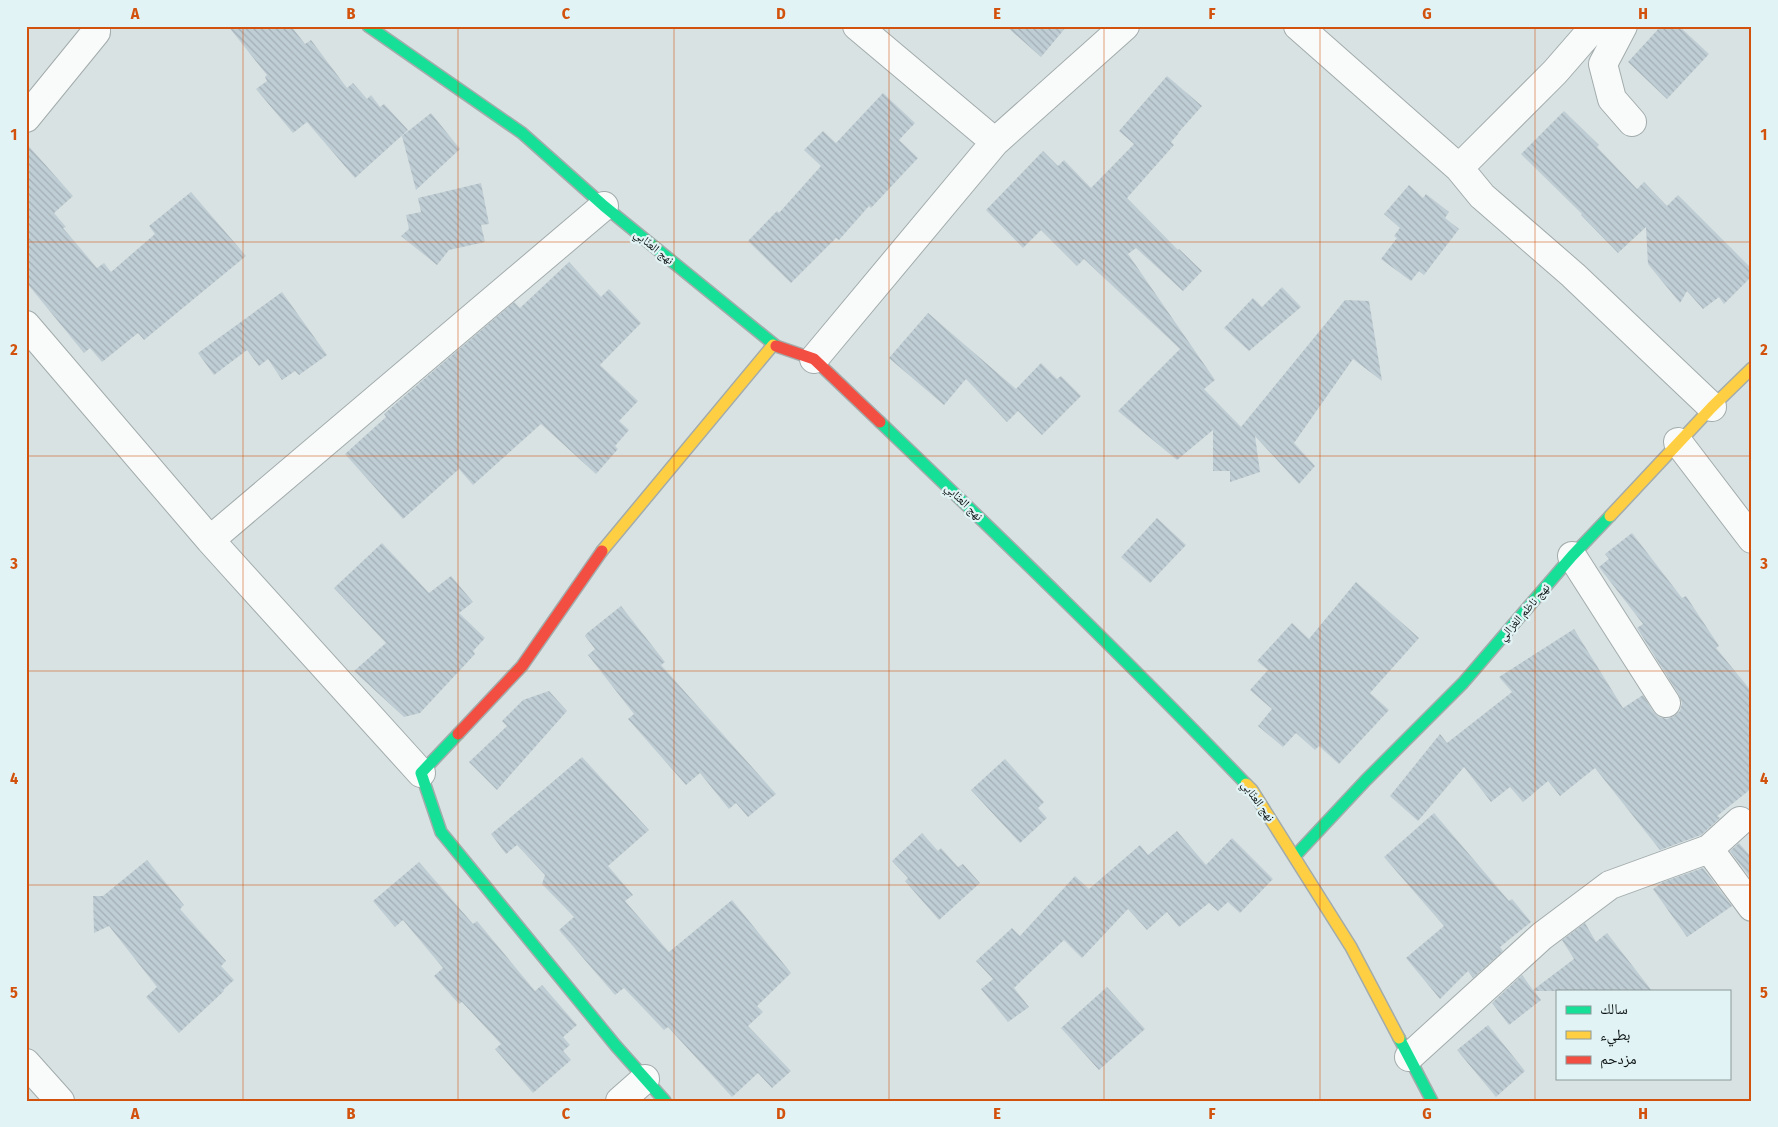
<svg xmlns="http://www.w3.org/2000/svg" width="1778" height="1127" font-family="'Fira Sans Condensed','Noto Naskh Arabic',sans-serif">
<defs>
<pattern id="building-back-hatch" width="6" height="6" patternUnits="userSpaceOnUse" patternTransform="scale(1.25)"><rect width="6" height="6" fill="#bfcdd4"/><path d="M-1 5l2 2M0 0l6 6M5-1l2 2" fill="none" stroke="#a3afb5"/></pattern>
</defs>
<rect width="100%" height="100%" fill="#d8e2e3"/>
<path fill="url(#building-back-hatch)" d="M 228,26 L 291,26 L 305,44 L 311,40 L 347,88 L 353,83 L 367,99 L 371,95 L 380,107 L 384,104 L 408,130 L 355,178 L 307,122 L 293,133 L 256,89 L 267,81 L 265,77 L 267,75 Z
M 1006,26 L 1067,26 L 1041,57 Z
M 1661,26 L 1679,26 L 1709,54 L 1667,99 L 1628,62 Z
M 1167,76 L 1202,106 L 1178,133 L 1179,133 L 1171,142 L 1174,145 L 1127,198 L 1178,250 L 1179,249 L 1202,271 L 1183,291 L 1136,248 L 1128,254 L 1215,380 L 1204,389 L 1241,427 L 1345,300 L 1369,301 L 1382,381 L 1353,359 L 1294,443 L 1315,466 L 1299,484 L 1255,436 L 1260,472 L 1230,482 L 1230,471 L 1213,471 L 1213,430 L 1177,460 L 1118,411 L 1184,345 L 1180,349 L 1084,259 L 1077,266 L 1041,230 L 1023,248 L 986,210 L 1043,151 L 1058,166 L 1064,160 L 1091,188 L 1134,144 L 1119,131 Z
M 883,93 L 915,123 L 899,140 L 918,158 L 871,208 L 869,206 L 839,240 L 836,238 L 791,283 L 748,241 L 777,211 L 779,213 L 821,166 L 804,150 L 823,131 L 836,143 Z
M 1564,111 L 1599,145 L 1597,147 L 1637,189 L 1644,182 L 1667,206 L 1678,195 L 1752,269 L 1752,276 L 1724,304 L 1719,297 L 1703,309 L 1687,291 L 1680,303 L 1648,264 L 1646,227 L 1618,253 L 1581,215 L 1582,214 L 1521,154 Z
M 431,113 L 460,149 L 416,190 L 402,136 Z
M 26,143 L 73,196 L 54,213 L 66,227 L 63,228 L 97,268 L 104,263 L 111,272 L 155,234 L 149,226 L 191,192 L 246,256 L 144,340 L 138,333 L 102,362 L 90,348 L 84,353 L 26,282 Z
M 481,183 L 489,224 L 481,225 L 485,242 L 449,250 L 437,265 L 401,236 L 409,229 L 406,215 L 421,212 L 418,198 Z
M 1409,185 L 1423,198 L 1426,194 L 1449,212 L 1445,218 L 1459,229 L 1424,275 L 1419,271 L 1411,281 L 1381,259 L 1397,238 L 1394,236 L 1400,228 L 1384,214 Z
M 569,262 L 601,297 L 609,289 L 641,323 L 600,365 L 638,401 L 619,421 L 629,430 L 615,446 L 618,449 L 596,474 L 541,424 L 473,485 L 459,469 L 403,519 L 345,454 L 386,417 L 384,414 L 430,374 L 514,302 L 520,308 Z
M 1282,287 L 1301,307 L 1249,351 L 1224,328 L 1253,298 L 1262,307 Z
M 282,292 L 327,355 L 299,375 L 295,371 L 282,380 L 268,359 L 259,366 L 247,350 L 214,375 L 198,353 Z
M 928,313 L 1016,389 L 1041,363 L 1057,379 L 1061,376 L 1081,396 L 1042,435 L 1018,411 L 1007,422 L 966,379 L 944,405 L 889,358 Z
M 1157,518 L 1186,545 L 1150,583 L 1121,557 Z
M 1632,533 L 1682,598 L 1686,596 L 1719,646 L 1716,648 L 1752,692 L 1752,788 L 1717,816 L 1720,818 L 1701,835 L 1660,850 L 1595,768 L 1560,796 L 1548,781 L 1523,802 L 1510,787 L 1491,802 L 1464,767 L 1418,821 L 1390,796 L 1440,734 L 1447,743 L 1512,692 L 1499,677 L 1574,629 L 1623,708 L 1643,695 L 1653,711 L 1659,717 L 1667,719 L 1674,716 L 1680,711 L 1682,703 L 1679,695 L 1637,628 L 1643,624 L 1599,567 L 1609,559 L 1605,554 Z
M 382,543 L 429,593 L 451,576 L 473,602 L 459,613 L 485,638 L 473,651 L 475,654 L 420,713 L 404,717 L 354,671 L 386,643 L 334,588 Z
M 1356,582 L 1419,638 L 1370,693 L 1389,710 L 1339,764 L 1319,746 L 1315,750 L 1296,733 L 1283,747 L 1258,726 L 1272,709 L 1250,690 L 1268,670 L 1257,661 L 1292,623 L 1309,639 Z
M 621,606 L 665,662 L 661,665 L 776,794 L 748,817 L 736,803 L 729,809 L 700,773 L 686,785 L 628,719 L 634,714 L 588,655 L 595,649 L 585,636 L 586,634 Z
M 549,691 L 567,711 L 497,790 L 469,762 L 507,726 L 502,721 L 523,700 Z
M 582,757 L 649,830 L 608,866 L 633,895 L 625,901 L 669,952 L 732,900 L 791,973 L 757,1006 L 763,1012 L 748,1026 L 791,1071 L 772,1088 L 758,1073 L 732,1097 L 668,1027 L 664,1030 L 624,988 L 615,995 L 559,930 L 574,917 L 542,884 L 545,875 L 517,845 L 506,854 L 491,834 Z
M 1005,759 L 1044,802 L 1038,808 L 1047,818 L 1020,843 L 971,790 Z
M 1434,813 L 1509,901 L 1512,899 L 1531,922 L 1500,947 L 1503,951 L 1473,978 L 1468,971 L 1440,999 L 1406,958 L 1444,926 L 1384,857 Z
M 1177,831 L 1206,865 L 1232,838 L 1273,879 L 1240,913 L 1228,902 L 1218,911 L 1209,903 L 1179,927 L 1167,912 L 1147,930 L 1128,909 L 1082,958 L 1064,940 L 1014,988 L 1029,1007 L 1008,1022 L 981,989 L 993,979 L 976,961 L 1012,928 L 1020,936 L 1075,876 L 1089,889 L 1140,845 L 1148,855 Z
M 922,833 L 938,851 L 941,848 L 958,867 L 963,864 L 980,883 L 939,920 L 905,881 L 908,878 L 892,861 Z
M 1739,843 L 1752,858 L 1752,880 L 1730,851 Z
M 147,860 L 184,905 L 180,909 L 226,961 L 221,966 L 234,980 L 223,990 L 224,991 L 179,1033 L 146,997 L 157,987 L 109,926 L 94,933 L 93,896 L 103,896 Z
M 419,862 L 473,924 L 477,921 L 535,991 L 542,985 L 577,1025 L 563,1037 L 570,1045 L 563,1051 L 571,1060 L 533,1093 L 495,1049 L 501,1044 L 462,1002 L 459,1004 L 434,976 L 443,968 L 403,920 L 395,927 L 373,901 Z
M 1703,868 L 1732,906 L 1687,937 L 1653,889 L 1663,882 Z
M 1585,923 L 1596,942 L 1607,933 L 1652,991 L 1534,991 L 1541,1000 L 1509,1025 L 1492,1003 L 1522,975 L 1533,990 L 1574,959 L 1562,940 Z
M 1107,987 L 1145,1029 L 1099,1070 L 1061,1028 Z
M 1488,1025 L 1525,1071 L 1496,1097 L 1457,1050 Z"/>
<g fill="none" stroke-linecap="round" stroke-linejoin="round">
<g stroke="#a3abab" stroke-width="30">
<path id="street" d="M 857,26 L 995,142
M 1298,26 L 1459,168
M 1595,26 L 1555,72 L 1459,168 L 1482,196 L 1573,275 L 1712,407
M 1623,26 L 1603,64 L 1612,99 L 1632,122
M 26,118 L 96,32 L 96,26
M 26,325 L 210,540 L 421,773
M 814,359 L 995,142 L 1125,26
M 1678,442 L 1752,539
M 210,540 L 604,206
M 1572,556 L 1666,703
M 1709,849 L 1740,821
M 1409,1057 L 1542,936 L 1610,885 L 1709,849 L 1752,907
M 26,1063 L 60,1101
M 620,1101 L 645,1079"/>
</g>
<g stroke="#a3abab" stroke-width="14">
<path id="fast" d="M 368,26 L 522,133 L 604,206 L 776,346
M 880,422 C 1004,541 1127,660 1246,784
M 458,734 L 421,773 L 441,832 L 616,1046 L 665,1101
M 1295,856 L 1366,780 L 1463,683 L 1572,556 L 1610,516
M 1399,1038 L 1432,1101"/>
</g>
<g stroke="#a3abab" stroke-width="14">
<path id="slow" d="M 1610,516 L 1712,407 L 1752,368
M 602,551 L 773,345
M 1246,784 L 1252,790 L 1351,947 L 1399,1038"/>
</g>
<g stroke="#a3abab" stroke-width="14">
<path id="jam" d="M 776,346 L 814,359 L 880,422
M 458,734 L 522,666 L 602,551"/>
</g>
<use href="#street" stroke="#f9fbfb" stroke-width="28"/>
<use href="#fast" stroke="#16e098" stroke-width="11"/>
<use href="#slow" stroke="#ffcf43" stroke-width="11"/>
<use href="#jam" stroke="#f24e42" stroke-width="11"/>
</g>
<path fill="none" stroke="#d2520d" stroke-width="1" stroke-opacity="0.55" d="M 243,26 L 243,1101M 458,26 L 458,1101M 674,26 L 674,1101M 889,26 L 889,1101M 1104,26 L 1104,1101M 1320,26 L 1320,1101M 1535,26 L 1535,1101M 26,242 L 1752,242M 26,456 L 1752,456M 26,671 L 1752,671M 26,885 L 1752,885"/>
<g text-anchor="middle" stroke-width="4.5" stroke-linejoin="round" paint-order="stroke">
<g font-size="12" fill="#0d1314" stroke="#e1f3f4">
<text transform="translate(654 247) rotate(39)" y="4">نهج العنّابي</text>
<text transform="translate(964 502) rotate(44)" y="4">نهج العنّابي</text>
<text transform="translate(1524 612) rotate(-49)" y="4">نهج ناظم الغزالي</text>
<text transform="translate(1258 801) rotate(54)" y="4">نهج العنّابي</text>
</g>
</g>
<rect width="1778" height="1127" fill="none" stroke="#e1f3f4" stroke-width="55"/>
<rect x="1556" y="990" width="175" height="90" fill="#e1f3f4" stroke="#8c999a"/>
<rect x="1566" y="1006" width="25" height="8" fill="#16e098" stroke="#8c999a"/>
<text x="1600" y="1014" font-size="15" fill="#0d1314">سالك</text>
<rect x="1566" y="1031" width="25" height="8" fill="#ffcf43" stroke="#8c999a"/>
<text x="1600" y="1040" font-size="15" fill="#0d1314">بطيء</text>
<rect x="1566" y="1056" width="25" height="8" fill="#f24e42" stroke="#8c999a"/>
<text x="1600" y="1064" font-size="15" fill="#0d1314">مزدحم</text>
<rect x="28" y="28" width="1722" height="1072" fill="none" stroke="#d2520d" stroke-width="2"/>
<g font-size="16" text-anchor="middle" font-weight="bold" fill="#d2520d">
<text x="135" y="19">A</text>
<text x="351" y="19">B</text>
<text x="566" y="19">C</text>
<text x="781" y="19">D</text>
<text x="997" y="19">E</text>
<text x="1212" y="19">F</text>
<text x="1427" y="19">G</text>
<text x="1643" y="19">H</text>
<text x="14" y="140">1</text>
<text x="1764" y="140">1</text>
<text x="14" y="355">2</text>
<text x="1764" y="355">2</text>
<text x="14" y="569">3</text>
<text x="1764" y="569">3</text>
<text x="14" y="784">4</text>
<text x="1764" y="784">4</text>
<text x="14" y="998">5</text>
<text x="1764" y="998">5</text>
<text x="135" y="1119">A</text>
<text x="351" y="1119">B</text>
<text x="566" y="1119">C</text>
<text x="781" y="1119">D</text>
<text x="997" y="1119">E</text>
<text x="1212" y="1119">F</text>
<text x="1427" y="1119">G</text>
<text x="1643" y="1119">H</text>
</g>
</svg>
